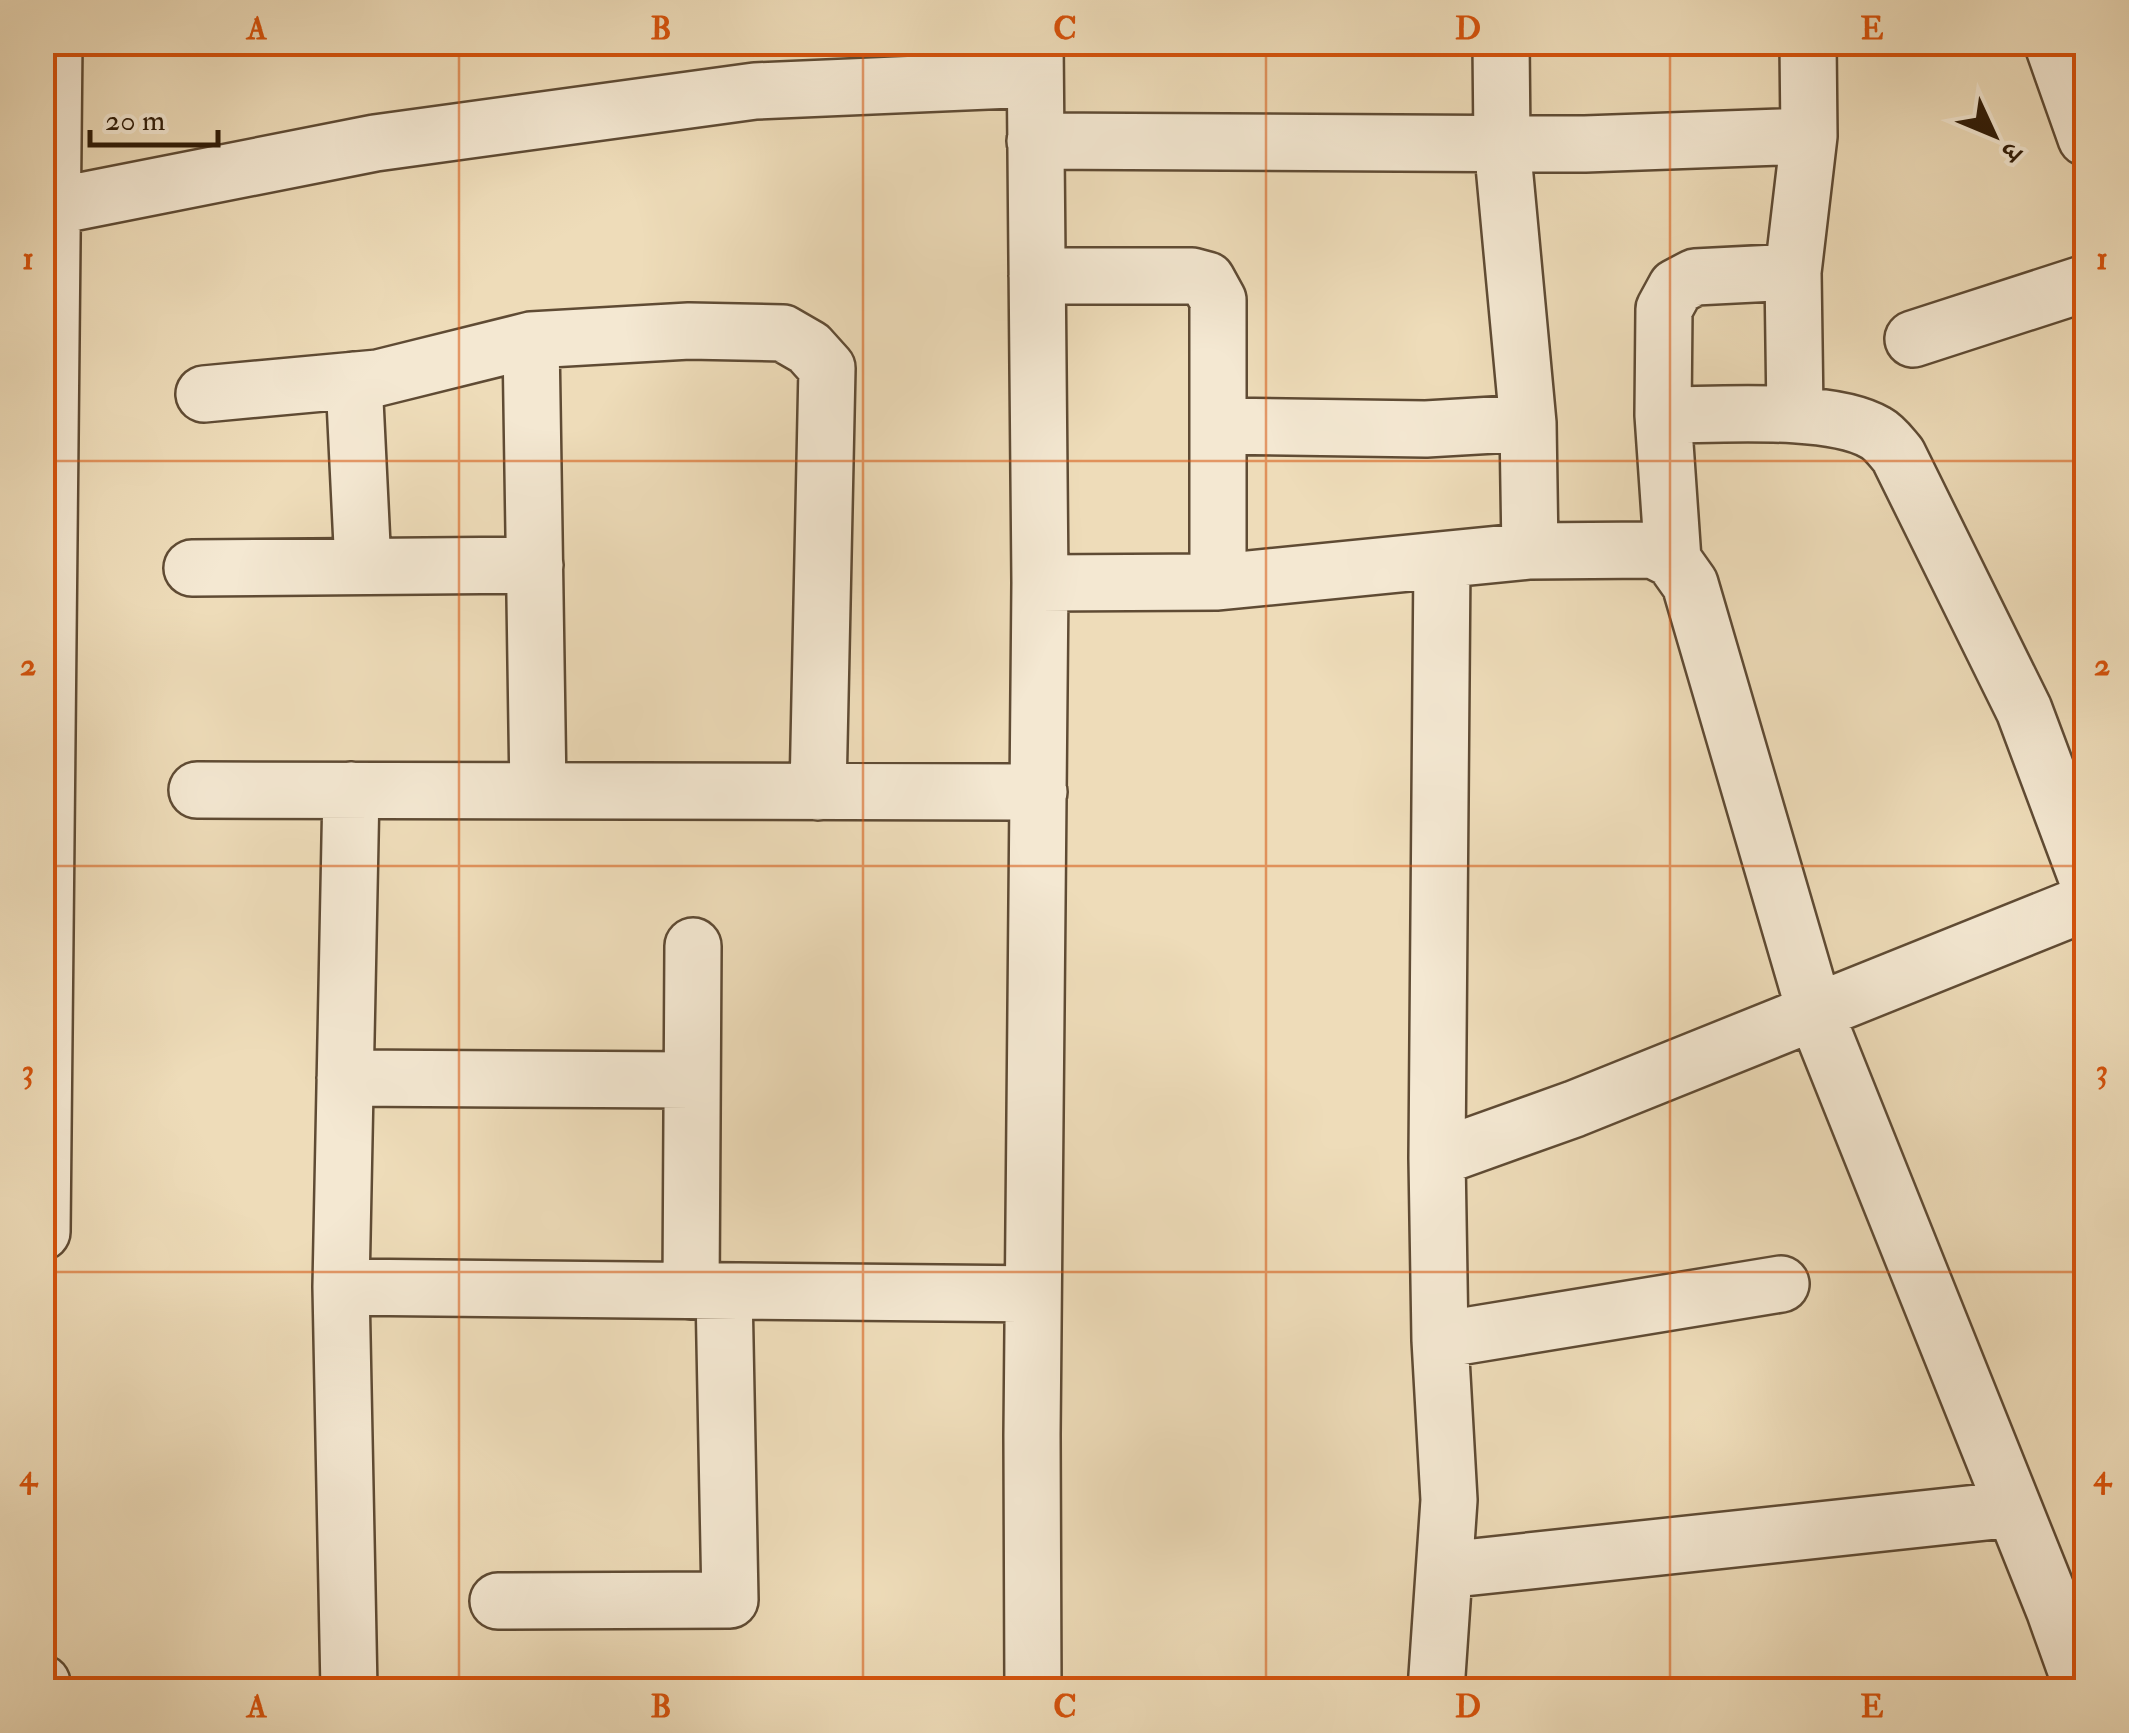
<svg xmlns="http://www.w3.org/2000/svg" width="2129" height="1733" font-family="'IM FELL Double Pica','Noto Serif Devanagari',serif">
<rect width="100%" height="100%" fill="#eedcb9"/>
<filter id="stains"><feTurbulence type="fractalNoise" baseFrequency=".002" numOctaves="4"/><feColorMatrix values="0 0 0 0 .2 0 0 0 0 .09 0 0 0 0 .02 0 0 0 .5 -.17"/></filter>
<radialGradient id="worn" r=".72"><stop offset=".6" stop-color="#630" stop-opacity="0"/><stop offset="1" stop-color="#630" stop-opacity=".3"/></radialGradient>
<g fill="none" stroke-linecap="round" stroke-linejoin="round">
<g stroke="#5f4b34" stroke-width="60">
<path id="minor" d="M 1501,42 L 1502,144 L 1528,423 L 1530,551
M 2052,42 L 2086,138
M 1035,141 L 1585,144 L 1809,136
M 51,207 L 375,143 L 755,91 L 1035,79
M 1037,276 L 1192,276 L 1207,280 L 1218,300 L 1218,582
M 1913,339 L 2086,283
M 531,340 L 538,791
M 354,380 L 363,566
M 204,394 L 378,378 L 531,340 L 689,331 L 783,333 L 809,348 L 827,368 L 818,792
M 1795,414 L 1793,272 L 1809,136 L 1808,42
M 1663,415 C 1717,415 1831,406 1876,433 C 1885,438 1891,447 1898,455 L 2024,710 L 2086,876
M 1218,426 L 1426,429 L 1528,423
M 1673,560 L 1663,415 L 1664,309 L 1676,287 L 1695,277 L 1793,272
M 192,568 L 535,565
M 1040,583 L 1218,582 L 1530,551 L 1653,550 L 1673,560 L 1690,584 L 1815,1012 L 2054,1609 L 2083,1690
M 197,790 L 1039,792
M 345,1078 L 692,1080
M 1437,1158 L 1574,1109 L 2086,903
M 42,1232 L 54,42
M 341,1287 L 1033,1294
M 691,1291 L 693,946
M 1440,1340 L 1781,1284
M 1445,1570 L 2014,1509
M 498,1601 L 730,1600 L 724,1291
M 42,1683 L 43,1690
M 349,1690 L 341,1287 L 351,790
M 1033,1690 L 1032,1435 L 1040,583 L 1035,42
M 1436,1690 L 1449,1500 L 1440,1340 L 1437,1158 L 1442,560"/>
</g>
<use href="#minor" stroke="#f4e8d2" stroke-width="55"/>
</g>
<path fill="none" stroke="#d6530c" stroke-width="2.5" stroke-opacity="0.55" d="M 459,42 L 459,1690M 863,42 L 863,1690M 1266,42 L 1266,1690M 1670,42 L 1670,1690M 42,461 L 2086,461M 42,866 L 2086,866M 42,1272 L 2086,1272"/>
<rect width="2129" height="1733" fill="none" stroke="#eedcb9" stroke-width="110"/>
<g transform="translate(1994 135) rotate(134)" stroke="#f4e8d2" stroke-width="8" paint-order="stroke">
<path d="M0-8L18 38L0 25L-18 38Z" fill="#2f1b07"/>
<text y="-15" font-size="28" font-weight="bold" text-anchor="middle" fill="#2f1b07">उ</text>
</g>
<path d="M90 130v15h128v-15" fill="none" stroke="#2f1b07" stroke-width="5"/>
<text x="105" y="130" font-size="30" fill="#2f1b07" stroke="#f4e8d2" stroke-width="8" paint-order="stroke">20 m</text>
<rect x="55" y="55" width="2019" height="1623" fill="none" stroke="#d6530c" stroke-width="4"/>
<g font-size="32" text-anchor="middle" font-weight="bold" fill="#d6530c">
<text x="257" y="39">A</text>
<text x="661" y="39">B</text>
<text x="1065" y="39">C</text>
<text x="1468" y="39">D</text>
<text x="1872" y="39">E</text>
<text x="28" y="269">1</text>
<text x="2102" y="269">1</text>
<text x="28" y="675">2</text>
<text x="2102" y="675">2</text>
<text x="28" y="1081">3</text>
<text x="2102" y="1081">3</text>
<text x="28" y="1486">4</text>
<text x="2102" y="1486">4</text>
<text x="257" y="1717">A</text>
<text x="661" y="1717">B</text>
<text x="1065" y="1717">C</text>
<text x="1468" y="1717">D</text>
<text x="1872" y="1717">E</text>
</g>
<rect width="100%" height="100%" filter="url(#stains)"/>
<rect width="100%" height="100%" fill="url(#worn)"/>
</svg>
